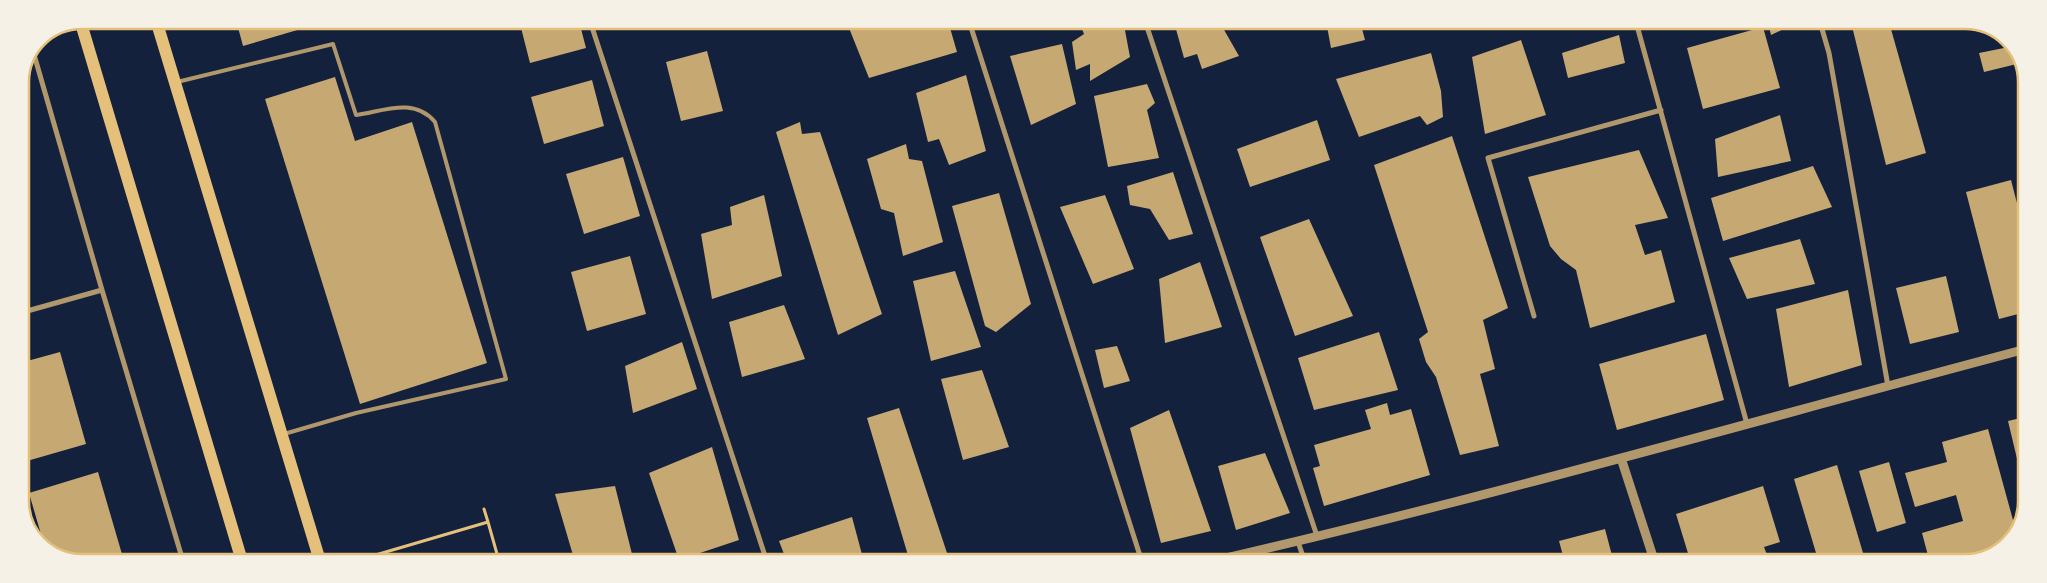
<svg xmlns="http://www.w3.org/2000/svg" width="2047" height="583" font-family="Literata,serif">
<rect width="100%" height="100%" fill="#14213d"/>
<path fill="#c6a872" d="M 236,20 L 309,20 L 311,26 L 243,46 Z
M 519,20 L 579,21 L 586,48 L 530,63 Z
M 875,21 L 948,21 L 957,52 L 869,78 L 849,28 Z
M 1011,21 L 1028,21 L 1028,22 L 1013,25 Z
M 1079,21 L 1108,21 L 1109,26 L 1124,25 L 1130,57 L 1090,81 L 1090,64 L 1076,70 L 1072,42 L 1084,34 Z
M 1183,21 L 1219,21 L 1239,56 L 1202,69 L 1197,54 L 1184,58 L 1174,22 Z
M 1326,21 L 1360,21 L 1365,40 L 1331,48 Z
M 1768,22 L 1798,22 L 1771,35 Z
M 1851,22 L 1889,22 L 1926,153 L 1886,165 Z
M 1763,27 L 1780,88 L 1703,109 L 1687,48 Z
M 1619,35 L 1625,63 L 1568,78 L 1562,53 Z
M 1521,40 L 1546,115 L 1485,134 L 1472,57 Z
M 1062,44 L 1076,104 L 1031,125 L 1010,56 Z
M 2014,46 L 2021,63 L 1984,72 L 1979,53 Z
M 707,51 L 723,111 L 681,121 L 666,62 Z
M 1431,53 L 1441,91 L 1443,117 L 1427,125 L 1420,116 L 1359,137 L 1336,79 Z
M 966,75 L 986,151 L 949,165 L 939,139 L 928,142 L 916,93 Z
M 335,77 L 355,141 L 412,122 L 487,363 L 360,404 L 265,99 Z
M 592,80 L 604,126 L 544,144 L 531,97 Z
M 1147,84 L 1155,103 L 1147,110 L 1159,158 L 1108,167 L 1094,96 Z
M 1780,115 L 1791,161 L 1718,177 L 1715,139 Z
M 1317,120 L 1330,160 L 1250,187 L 1237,149 Z
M 800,122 L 802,134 L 820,132 L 882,314 L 838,335 L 776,132 Z
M 1452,136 L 1508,308 L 1483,320 L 1495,369 L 1480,374 L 1499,446 L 1460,455 L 1436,377 L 1426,362 L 1419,339 L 1428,332 L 1374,165 Z
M 906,144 L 909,159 L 922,161 L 943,242 L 903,256 L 894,213 L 881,209 L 867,159 Z
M 1639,150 L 1668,218 L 1635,225 L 1645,255 L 1661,250 L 1675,302 L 1590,328 L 1576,270 L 1561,259 L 1550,246 L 1528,177 Z
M 623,157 L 640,216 L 584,234 L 566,174 Z
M 1813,166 L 1832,207 L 1723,241 L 1711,198 Z
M 1173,172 L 1193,234 L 1169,240 L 1150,209 L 1130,205 L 1127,186 Z
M 2011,180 L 2026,238 L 2026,312 L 1999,319 L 1966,192 Z
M 999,193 L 1031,304 L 996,332 L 985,326 L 952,206 Z
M 764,195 L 782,276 L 712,299 L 701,234 L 732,225 L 730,207 Z
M 1105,195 L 1134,269 L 1093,284 L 1060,207 Z
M 1309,219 L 1353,316 L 1295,336 L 1260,237 Z
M 20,232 L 26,250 L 20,251 Z
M 1800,239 L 1815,284 L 1747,299 L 1729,258 Z
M 630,256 L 646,314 L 587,331 L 571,272 Z
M 1200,262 L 1222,327 L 1165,343 L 1159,279 Z
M 955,271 L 981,347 L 931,361 L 913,281 Z
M 1946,276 L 1959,332 L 1910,344 L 1896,288 Z
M 1848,290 L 1862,365 L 1789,387 L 1776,309 Z
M 784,305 L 805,359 L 742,377 L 729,322 Z
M 1379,332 L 1398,390 L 1314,410 L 1298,358 Z
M 1706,334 L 1724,400 L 1617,430 L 1599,364 Z
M 682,342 L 697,389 L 633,413 L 625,366 Z
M 1117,346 L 1130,381 L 1104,388 L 1095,350 Z
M 60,352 L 86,444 L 20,463 L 20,363 Z
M 982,370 L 1009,447 L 963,460 L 941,379 Z
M 1387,403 L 1390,415 L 1411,409 L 1430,475 L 1324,506 L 1313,468 L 1320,466 L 1314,445 L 1371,429 L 1365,410 Z
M 899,408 L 950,562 L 910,562 L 867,418 Z
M 1169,410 L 1211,531 L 1161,543 L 1130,428 Z
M 2025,417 L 2025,488 L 2024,488 L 2008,421 Z
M 1988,429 L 2016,531 L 2003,550 L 1966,563 L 1930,563 L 1922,533 L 1963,521 L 1956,495 L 1915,507 L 1905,473 L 1947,462 L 1942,442 Z
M 712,447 L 739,540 L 679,560 L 649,473 Z
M 1265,453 L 1290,513 L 1236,530 L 1218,466 Z
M 1889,462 L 1906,523 L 1877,532 L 1859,471 Z
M 1837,465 L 1866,563 L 1819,563 L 1794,479 Z
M 98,472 L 124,561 L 66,561 L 45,548 L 29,493 Z
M 615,486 L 634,562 L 575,562 L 555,494 Z
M 1763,486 L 1780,542 L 1764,547 L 1770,563 L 1691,563 L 1676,514 Z
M 852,517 L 864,562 L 787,562 L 779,541 Z
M 1605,529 L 1614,563 L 1565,563 L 1559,541 Z"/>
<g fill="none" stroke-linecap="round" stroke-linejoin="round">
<path stroke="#e5c07b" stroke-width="3" d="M 488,522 L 499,561
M 355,561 L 488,522 L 484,509"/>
<path stroke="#b1986c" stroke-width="4" d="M 177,82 L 333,44 L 356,115 C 384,111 414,97 435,122 L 506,379 L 356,413 L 284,434"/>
<path stroke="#b1986c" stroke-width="5" d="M 590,21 L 767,562
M 969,21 L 1142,562
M 1145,21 L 1317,536
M 1636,22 L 1747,424
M 1820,22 L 1829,53 L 1888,386
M 33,51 L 102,290 L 183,561
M 20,313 L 102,290
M 1534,316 L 1488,158 L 1661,110
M 1298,542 L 1305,562"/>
<path stroke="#b1986c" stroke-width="9" d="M 1621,458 L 1655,563
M 1209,562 C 1483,499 1754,421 2026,349"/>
<path stroke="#e5c07b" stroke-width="12" d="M 80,20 L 242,561
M 156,20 L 320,561"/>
</g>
<path d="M0 0H2047V583H0ZM82 29H1965A53 53 0 0 1 2018 82V501A53 53 0 0 1 1965 554H82A53 53 0 0 1 29 501V82A53 53 0 0 1 82 29Z" fill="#f6f1e7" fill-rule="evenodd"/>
<path fill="none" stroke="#e5c07b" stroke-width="2.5" d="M82 29H1965A53 53 0 0 1 2018 82V501A53 53 0 0 1 1965 554H82A53 53 0 0 1 29 501V82A53 53 0 0 1 82 29Z"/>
</svg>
